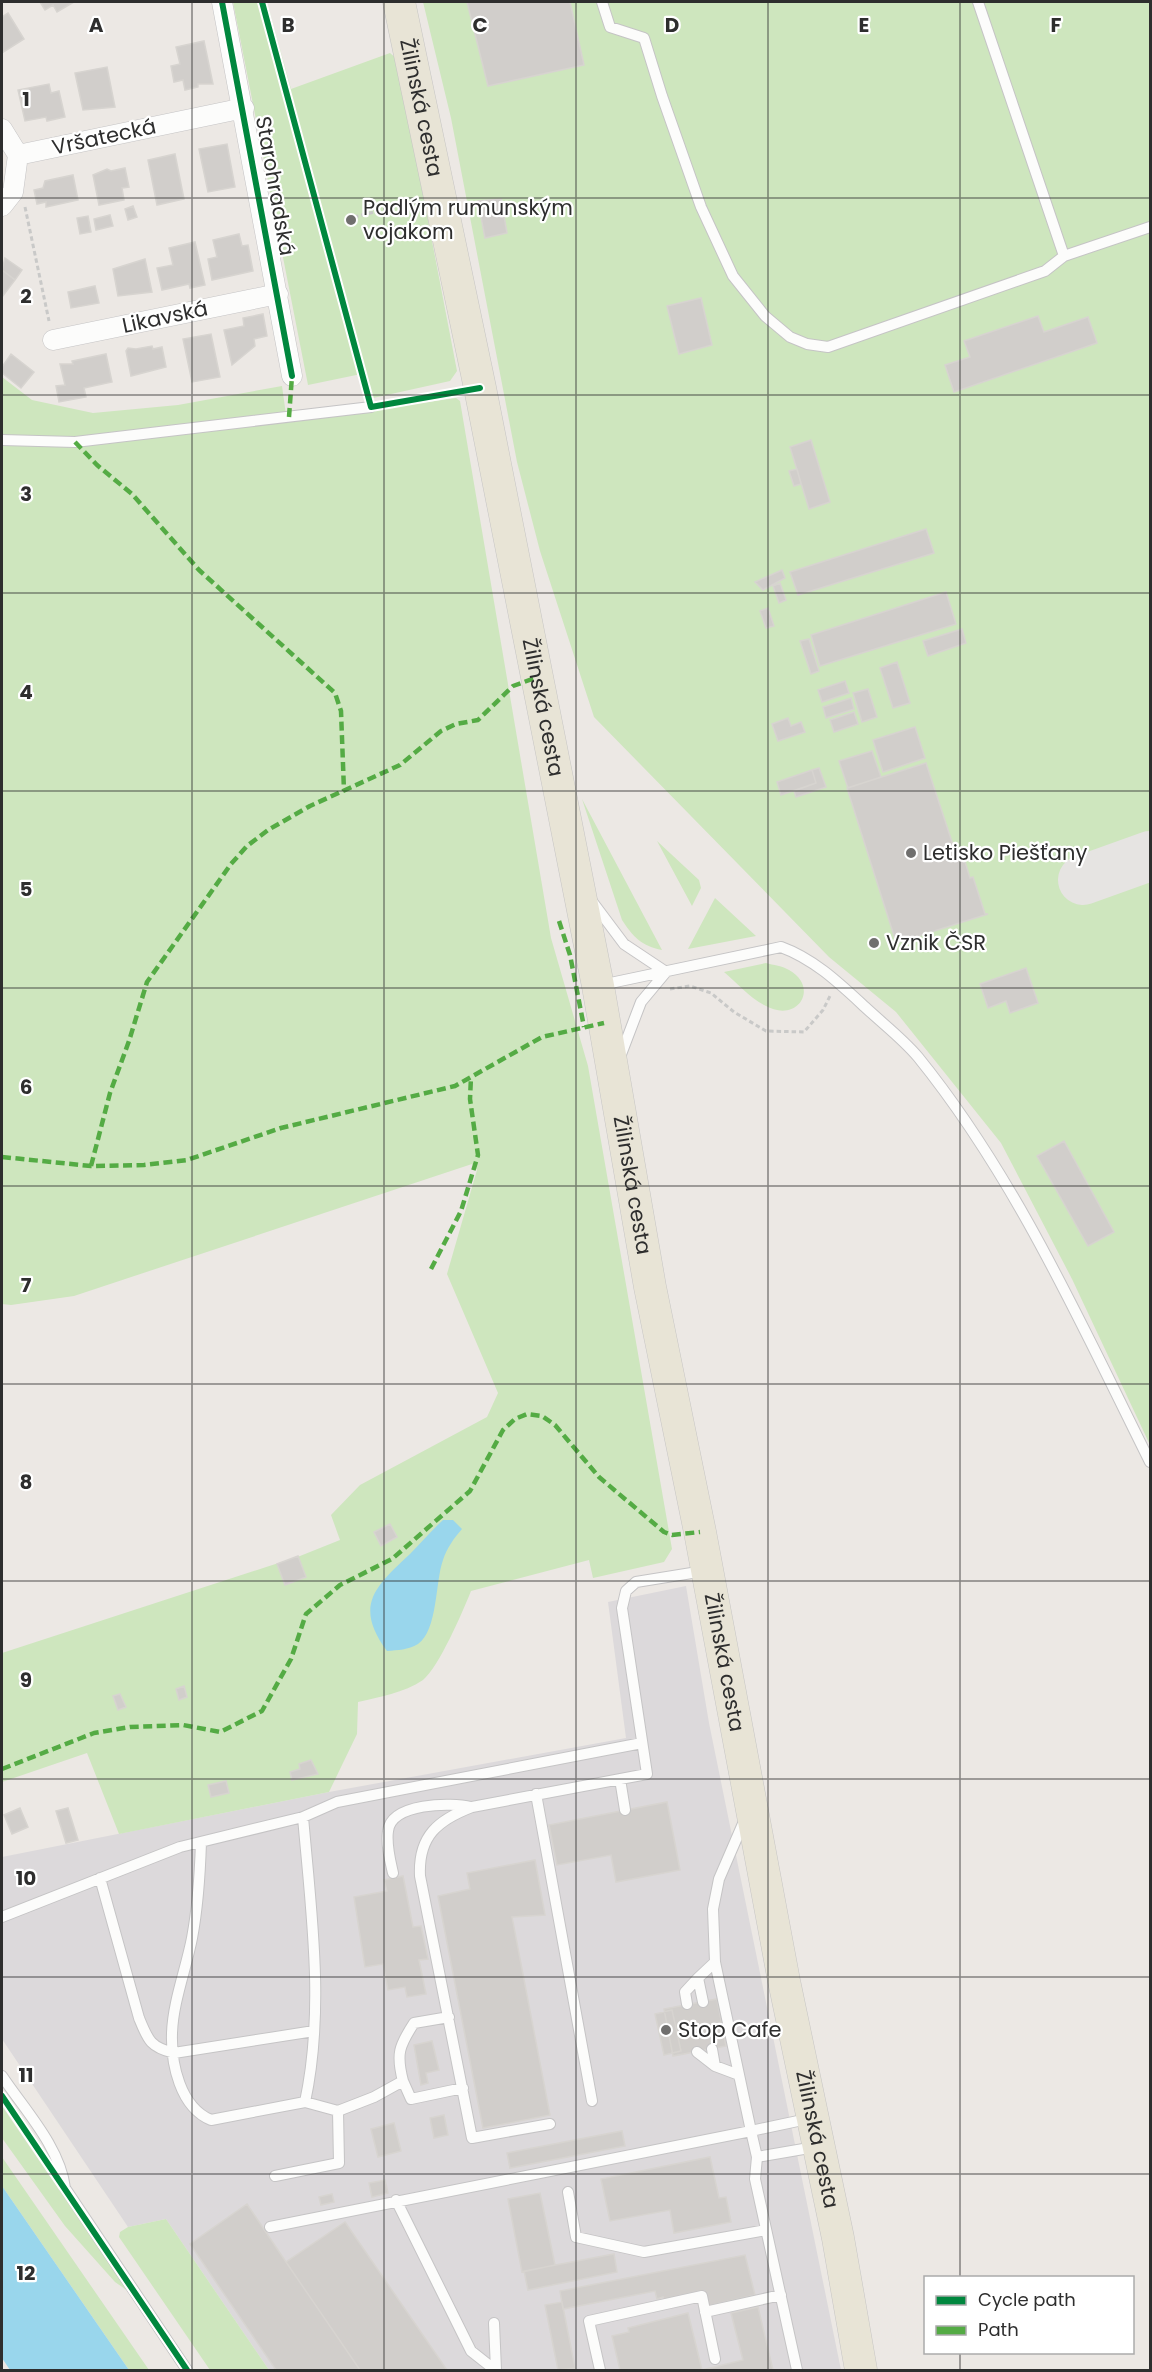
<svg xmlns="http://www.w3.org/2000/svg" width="1152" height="2372" font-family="Poppins,sans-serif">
<rect width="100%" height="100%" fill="#ece8e4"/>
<path fill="#dcd9db" d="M 686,1586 L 709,1723 L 841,2370 L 269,2370 L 166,2219 L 128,2227 L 2,2039 L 2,1857 L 329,1792 L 626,1738 L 608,1602 Z"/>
<path fill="#cee6be" d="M 233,2 L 267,2 L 291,89 L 390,53 L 397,59 L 457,371 L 450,381 L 373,398 L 366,373 L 308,385 Z
M 423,2 L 1150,2 L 1150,1445 L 1072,1279 L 1001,1143 L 896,1012 L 829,957 L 594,717 L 540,551 L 517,462 L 451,118 Z
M 2,377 L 32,400 L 93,413 L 178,405 L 282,386 L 287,422 L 456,398 L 460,401 L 551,938 L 588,1066 L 672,1549 L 664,1562 L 593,1578 L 589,1560 L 471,1591 C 463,1611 439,1667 423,1680 C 404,1693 379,1697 358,1702 L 357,1734 L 329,1792 L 119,1834 L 87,1753 L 2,1782 L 2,1653 L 300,1556 L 340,1540 L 331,1515 L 360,1485 L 487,1417 L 498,1393 L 447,1274 L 477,1170 L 472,1164 L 74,1296 L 11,1305 L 2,1304 Z
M 582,799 L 662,950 C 642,946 633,937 622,920 Z
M 657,841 L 699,880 L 701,888 L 692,906 Z
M 715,898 L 756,936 L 688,949 Z
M 766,963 C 773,965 783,966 789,970 C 820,987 798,1025 764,1005 C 749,997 736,982 724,972 Z
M 2,2106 L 128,2291 L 115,2282 L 65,2226 L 2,2138 Z
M 2,2157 L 149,2370 L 129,2370 L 2,2186 Z
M 166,2219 L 269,2370 L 210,2370 L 119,2237 L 120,2232 L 128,2227 Z"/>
<path fill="#99d6ec" d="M 443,1520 L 453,1520 L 462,1529 C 454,1538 447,1548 443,1560 C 435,1582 438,1630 418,1644 C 408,1650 398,1650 387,1651 C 353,1605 376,1586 410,1554 C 421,1543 431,1531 443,1520 Z
M 2,2186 L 129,2370 L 10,2370 L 2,2358 Z"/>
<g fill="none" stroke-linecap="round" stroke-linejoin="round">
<path stroke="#e6e4e2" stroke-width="50" d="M 1083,880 L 1150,856"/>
</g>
<path fill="#d1cecb" stroke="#d7d4d0" stroke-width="1.5" d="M 40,2 L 74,2 L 57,12 L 53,5 L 45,10 Z
M 467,2 L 570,2 L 584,65 L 488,86 Z
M 8,13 L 24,39 L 2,53 L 2,17 Z
M 204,41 L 213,84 L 198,84 L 198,87 L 185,90 L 183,80 L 174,82 L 171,66 L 180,64 L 176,47 Z
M 107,67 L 115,107 L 83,110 L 75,73 Z
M 49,84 L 51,93 L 59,91 L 65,117 L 47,121 L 46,117 L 25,121 L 18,90 Z
M 227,144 L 235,187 L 208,192 L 199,149 Z
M 175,154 L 184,199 L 157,205 L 148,160 Z
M 125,168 L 129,187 L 122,188 L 124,200 L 99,205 L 93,175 L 107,169 L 111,171 Z
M 73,175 L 78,200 L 46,207 L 46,202 L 37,204 L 34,190 L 43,188 L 45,181 Z
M 501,199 L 507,233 L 485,238 L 478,201 Z
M 133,206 L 137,217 L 128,220 L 125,209 Z
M 110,215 L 113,226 L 96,230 L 94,219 Z
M 88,216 L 91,232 L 80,234 L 77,218 Z
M 239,234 L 242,246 L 248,245 L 253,271 L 212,280 L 208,259 L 217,257 L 213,240 Z
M 195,242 L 205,285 L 190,288 L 189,284 L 162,290 L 157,268 L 173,265 L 169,248 Z
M 5,258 L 22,270 L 15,280 L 2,270 Z
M 145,259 L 152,292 L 118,296 L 113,269 Z
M 2,270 L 15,280 L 2,297 Z
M 95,286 L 99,303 L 71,308 L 68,292 Z
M 701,298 L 712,345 L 679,354 L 667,306 Z
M 263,314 L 267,336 L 254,339 L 255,346 L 232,365 L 224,330 L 244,326 L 243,318 Z
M 1038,316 L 1044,332 L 1088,317 L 1097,343 L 954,392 L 945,365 L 970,357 L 964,341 Z
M 211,334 L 220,377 L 192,382 L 183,339 Z
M 152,346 L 153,349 L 162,347 L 166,367 L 131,376 L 126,351 L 128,348 L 136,349 Z
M 11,354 L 34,372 L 21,388 L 2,373 L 2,367 Z
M 106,354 L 112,382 L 84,388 L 86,397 L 59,402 L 56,386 L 65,385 L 60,364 L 73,364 L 72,361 Z
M 811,440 L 830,502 L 809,509 L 790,447 Z
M 797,469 L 801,484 L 794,486 L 789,471 Z
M 926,529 L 934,553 L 798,595 L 790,572 Z
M 782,570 L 785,578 L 763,590 L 755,582 Z
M 780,583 L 786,600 L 779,603 L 773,586 Z
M 946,592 L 956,624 L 820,666 L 811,635 Z
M 768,608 L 774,626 L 766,628 L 760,611 Z
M 962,629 L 966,643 L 928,656 L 923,641 Z
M 809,639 L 819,671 L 811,674 L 800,641 Z
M 897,662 L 910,703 L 893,708 L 880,668 Z
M 845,681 L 849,693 L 822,702 L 818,690 Z
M 868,689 L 877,717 L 862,722 L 853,693 Z
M 851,698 L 854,709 L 826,718 L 823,707 Z
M 854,712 L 858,724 L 834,732 L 830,720 Z
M 788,718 L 791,726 L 801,722 L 805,732 L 778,741 L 772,724 Z
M 915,727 L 925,758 L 883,772 L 873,740 Z
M 872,751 L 881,777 L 848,788 L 839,761 Z
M 926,763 L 956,854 L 962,852 L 970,878 L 973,877 L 985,914 L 988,914 L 893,944 L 896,942 L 847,788 Z
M 819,768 L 826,787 L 796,797 L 794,791 L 816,783 L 812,770 Z
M 812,770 L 816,783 L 781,795 L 777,782 Z
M 1026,968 L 1038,1003 L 1010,1013 L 1006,1001 L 988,1008 L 980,984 Z
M 1064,1141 L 1114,1232 L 1088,1246 L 1037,1156 Z
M 390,1524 L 397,1537 L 381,1546 L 374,1532 Z
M 298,1556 L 306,1577 L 285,1585 L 277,1564 Z
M 184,1686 L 187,1697 L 179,1700 L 176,1689 Z
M 120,1694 L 126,1707 L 118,1710 L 113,1696 Z
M 311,1760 L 318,1774 L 292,1780 L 290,1772 L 300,1769 L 299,1764 Z
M 226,1781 L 229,1793 L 211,1797 L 208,1785 Z
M 667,1802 L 680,1870 L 616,1882 L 611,1855 L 557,1865 L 549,1825 Z
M 20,1808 L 28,1827 L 12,1834 L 4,1815 Z
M 68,1808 L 78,1840 L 66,1843 L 56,1811 Z
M 535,1860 L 545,1915 L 512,1917 L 550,2115 L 483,2128 L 438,1896 L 470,1889 L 467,1873 Z
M 403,1876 L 413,1927 L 421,1926 L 428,1959 L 419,1960 L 426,1994 L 407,1997 L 405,1987 L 388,1990 L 383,1964 L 365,1967 L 354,1897 L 387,1891 L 384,1880 Z
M 717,1999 L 726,2046 L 673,2056 L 664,2009 Z
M 672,2010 L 681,2051 L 664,2055 L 655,2014 Z
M 432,2041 L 439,2070 L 426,2073 L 428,2083 L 421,2085 L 414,2045 Z
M 444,2115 L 448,2135 L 434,2138 L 430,2118 Z
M 394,2123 L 401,2151 L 378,2157 L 371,2129 Z
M 622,2131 L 625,2146 L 510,2168 L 507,2153 Z
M 710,2157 L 719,2198 L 726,2197 L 731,2222 L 674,2233 L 670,2210 L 610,2221 L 601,2179 Z
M 385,2180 L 388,2193 L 372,2197 L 369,2183 Z
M 540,2193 L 555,2265 L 522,2272 L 508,2199 Z
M 332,2194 L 334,2202 L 321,2205 L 319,2197 Z
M 247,2204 L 286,2262 L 360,2370 L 276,2370 L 190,2244 Z
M 345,2222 L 447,2370 L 360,2370 L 286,2262 Z
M 614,2254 L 617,2272 L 528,2290 L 524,2271 Z
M 745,2255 L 755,2295 L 708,2306 L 704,2291 L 665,2301 L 663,2297 L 657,2299 L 655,2291 L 563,2309 L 560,2291 Z
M 562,2302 L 575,2368 L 558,2370 L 545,2305 Z
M 758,2307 L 773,2370 L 620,2370 L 612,2336 L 629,2332 L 628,2328 L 688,2313 L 702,2370 L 743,2360 L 731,2313 Z"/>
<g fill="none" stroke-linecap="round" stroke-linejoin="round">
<g stroke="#c5c4c5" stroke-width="12">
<path id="lane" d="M 602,2 L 610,27 L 644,38 L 662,96 L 701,207 L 733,276 L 765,316 L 790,337 L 807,344 L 828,347 L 1045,271 L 1064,256
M 978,2 L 1064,256 L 1150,227
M 2,440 L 75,442 L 371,407
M 591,900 L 624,944 L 666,972 L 641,1002 L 620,1057
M 601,985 L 781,947 C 814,959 839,983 865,1007 C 882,1023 903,1039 918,1057 C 1016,1178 1081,1324 1150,1462
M 620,1779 L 625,1810
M 536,1794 L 592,2101
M 745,1819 L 719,1879 L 713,1909 L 715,1962 L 751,2131 L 812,2118
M 201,1842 C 200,1874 198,1906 192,1938 C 186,1969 173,2002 172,2033 C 171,2064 180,2107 211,2120 L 305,2102 C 325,2009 311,1911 303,1817
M 393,1873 C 390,1860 386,1845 388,1831 C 391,1803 451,1802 471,1807
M 100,1878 L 139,2018 C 148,2040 150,2047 174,2053 L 314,2031
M 2,1917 L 180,1847 L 303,1817 L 337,1802 L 642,1743
M 703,2002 L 698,1978 L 715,1962
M 687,2004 L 685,1992 L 698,1978
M 712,2049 L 715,2066 L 739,2075
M 697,2052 L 715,2066
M 2,2076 C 24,2109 60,2147 65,2188 L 187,2370
M 403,2081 C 396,2054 399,2046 414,2023 L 449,2017
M 338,2111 L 374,2097 L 403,2081 L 411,2099 L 463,2088
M 550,2124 L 472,2138 L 420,1876 C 418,1836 438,1820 472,1807 L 647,1774 L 622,1608 L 626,1591 L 636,1582 L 704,1571
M 757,2157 L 815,2147
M 275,2176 L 339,2163 L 338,2111 L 305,2102
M 568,2192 L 576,2237 L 644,2252 L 766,2230
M 396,2200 L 471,2351 L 495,2370
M 270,2227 L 751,2131 L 757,2157 L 755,2179 L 797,2370
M 705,2312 L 781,2295
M 494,2323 L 496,2370
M 600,2370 L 589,2321 L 702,2296 L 715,2359"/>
</g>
<g stroke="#c5c4c5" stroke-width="21">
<path id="street" d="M 222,2 L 292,376
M 2,129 L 18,155
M 2,206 L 13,192 L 18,155 L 244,108
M 53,340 L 278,294"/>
</g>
<g stroke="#c6c5c4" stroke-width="33">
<g id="primary">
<path id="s1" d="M 399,2 L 480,388 L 598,986 L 650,1287 L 700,1532 L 784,1981 L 838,2238 L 861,2370"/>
</g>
</g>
<path stroke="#c9c9c8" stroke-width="3" stroke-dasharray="4.5 3" stroke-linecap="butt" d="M 25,207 L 49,321
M 354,217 L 416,202
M 670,989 L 690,986 L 711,993 L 734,1012 L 766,1031 L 804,1032 L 823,1010 L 831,994"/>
<use href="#lane" stroke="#fcfcfb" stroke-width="10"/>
<use href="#street" stroke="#fcfcfb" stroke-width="20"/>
<use href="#primary" stroke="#e8e4d6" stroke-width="32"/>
<path stroke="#54ab44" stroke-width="4.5" stroke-dasharray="9 4.5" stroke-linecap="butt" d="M 289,417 L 292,376
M 75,442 L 97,465 L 132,494 L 199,570 L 335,693 L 341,711 L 344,791
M 559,921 L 570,955 L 584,1027
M 2,1157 L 91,1166 L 144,1165 L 187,1160 L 281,1128 L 455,1086 L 542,1037 L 604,1023
M 91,1166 L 110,1093 L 129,1041 L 147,982 L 231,864 L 247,846 L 268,830 L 310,806 L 400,765 L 441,731 L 456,724 L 478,720 L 513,686 L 535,678
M 431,1269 L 461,1211 L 478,1155 L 470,1099 L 471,1077
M 2,1769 L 94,1733 L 130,1727 L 183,1725 L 220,1732 L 262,1711 L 291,1659 L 306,1614 L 340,1585 L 392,1559 L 470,1491 L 503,1430 L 515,1419 L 527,1414 L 542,1416 L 555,1425 L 599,1477 L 664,1532 L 672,1535 L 700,1532"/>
<g stroke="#fff" stroke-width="10">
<path id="cycleway" d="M 222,2 L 292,376
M 262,2 L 371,407 L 480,388
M 2,2096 L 187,2370"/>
</g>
<use href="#cycleway" stroke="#00873e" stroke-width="6"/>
</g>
<path fill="none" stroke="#2e2e2e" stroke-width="1.5" stroke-opacity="0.55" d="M 192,2 L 192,2370M 384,2 L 384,2370M 576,2 L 576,2370M 768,2 L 768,2370M 960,2 L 960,2278M 2,198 L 1150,198M 2,395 L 1150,395M 2,593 L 1150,593M 2,791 L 1150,791M 2,988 L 1150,988M 2,1186 L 1150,1186M 2,1384 L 1150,1384M 2,1581 L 1150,1581M 2,1779 L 1150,1779M 2,1977 L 1150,1977M 2,2174 L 1150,2174M 960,2352 L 960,2370"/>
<g fill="#706f6e" stroke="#fff" stroke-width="2">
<circle cx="351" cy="220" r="6"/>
<circle cx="911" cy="853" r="6"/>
<circle cx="874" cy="943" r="6"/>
<circle cx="666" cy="2030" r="6"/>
</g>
<g text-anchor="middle" stroke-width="4.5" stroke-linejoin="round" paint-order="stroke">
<g font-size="21" fill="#2e2e2e" stroke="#fff">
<text dy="7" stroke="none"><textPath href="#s1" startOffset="108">Žilinská cesta</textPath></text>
<text transform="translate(104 137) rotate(-12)" y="7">Vršatecká</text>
<text transform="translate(275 186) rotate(80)" y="7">Starohradská</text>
<text transform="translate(165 317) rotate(-12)" y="7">Likavská</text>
<text dy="7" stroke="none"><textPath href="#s1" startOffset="720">Žilinská cesta</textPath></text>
<text dy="7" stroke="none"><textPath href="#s1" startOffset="1206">Žilinská cesta</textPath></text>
<text dy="7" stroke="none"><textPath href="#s1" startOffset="1692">Žilinská cesta</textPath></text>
<text dy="7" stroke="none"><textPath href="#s1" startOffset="2178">Žilinská cesta</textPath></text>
</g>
<g font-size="21" fill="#2e2e2e" stroke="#fff" text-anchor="start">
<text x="363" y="215">Padlým rumunským<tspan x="363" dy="24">vojakom</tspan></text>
<text x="923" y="860">Letisko Piešťany</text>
<text x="886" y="950">Vznik ČSR</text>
<text x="678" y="2037">Stop Cafe</text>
</g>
</g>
<g font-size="20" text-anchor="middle" font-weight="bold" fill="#2e2e2e" stroke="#fff" stroke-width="4.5" stroke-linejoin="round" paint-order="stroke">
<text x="96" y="32">A</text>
<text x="288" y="32">B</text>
<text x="480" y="32">C</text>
<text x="672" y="32">D</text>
<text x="864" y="32">E</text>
<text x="1056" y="32">F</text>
<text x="26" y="106">1</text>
<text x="26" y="303">2</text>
<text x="26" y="501">3</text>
<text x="26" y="699">4</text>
<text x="26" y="896">5</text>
<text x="26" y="1094">6</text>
<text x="26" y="1292">7</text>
<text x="26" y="1489">8</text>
<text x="26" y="1687">9</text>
<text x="26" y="1885">10</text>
<text x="26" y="2082">11</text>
<text x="26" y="2280">12</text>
</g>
<rect width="1152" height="2372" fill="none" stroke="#2e2e2e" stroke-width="6"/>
<rect x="924" y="2276" width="210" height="78" fill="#ffffff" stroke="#ababab" stroke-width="1.5"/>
<rect x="936" y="2296" width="30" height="9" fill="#00873e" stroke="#ababab" stroke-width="1.5"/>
<text x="978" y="2306" font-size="18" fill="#2e2e2e">Cycle path</text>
<rect x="936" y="2326" width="30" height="9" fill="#54ab44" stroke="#ababab" stroke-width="1.5"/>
<text x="978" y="2336" font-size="18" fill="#2e2e2e">Path</text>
</svg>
